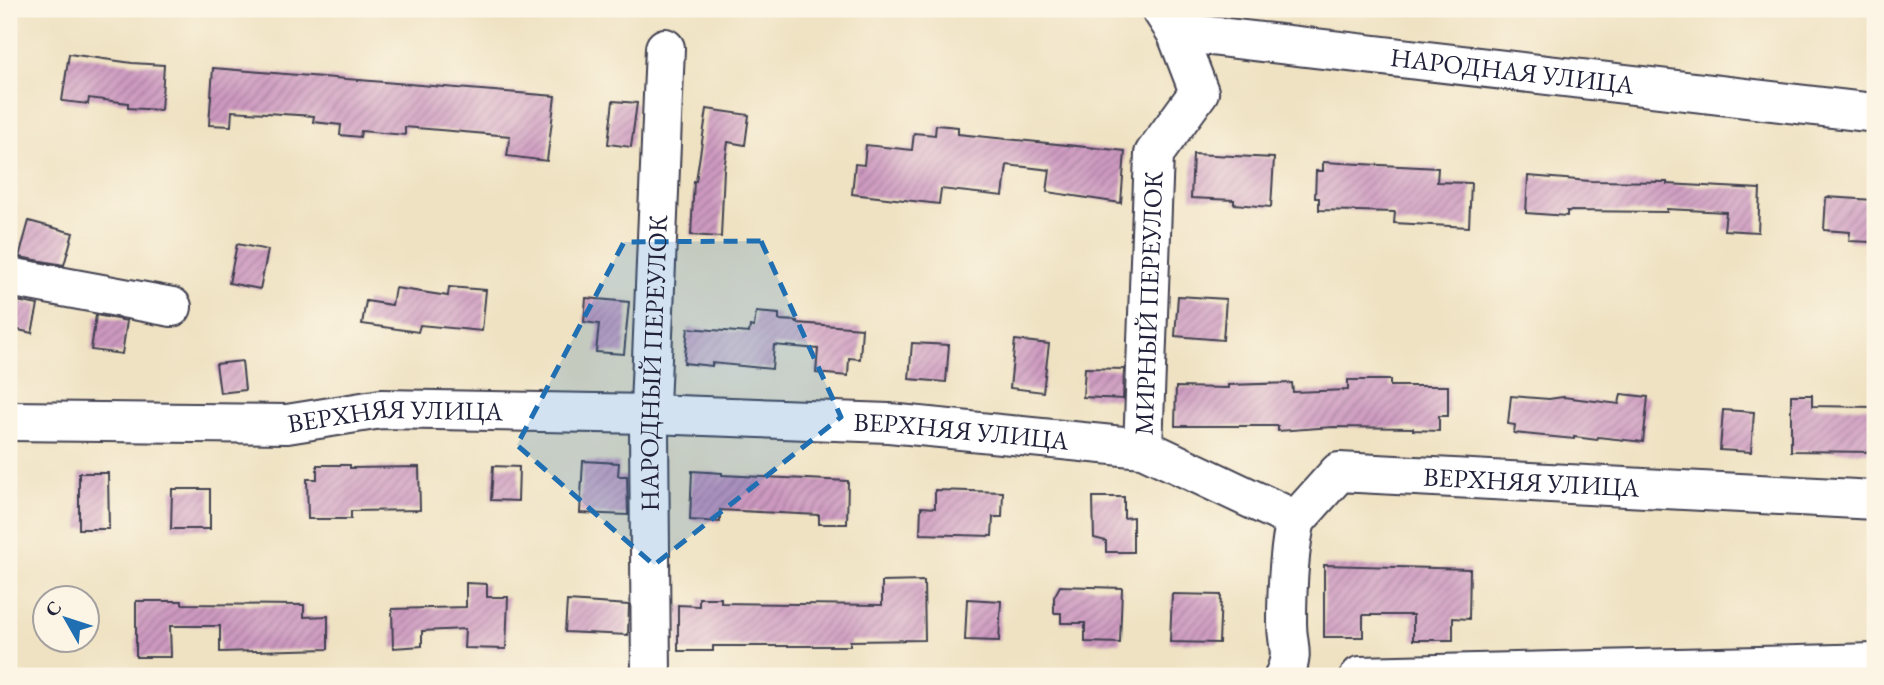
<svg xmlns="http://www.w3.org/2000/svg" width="1884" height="685" font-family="'EB Garamond',serif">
<defs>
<pattern id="building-hatch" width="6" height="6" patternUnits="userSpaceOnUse" patternTransform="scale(1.75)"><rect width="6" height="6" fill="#cd99c0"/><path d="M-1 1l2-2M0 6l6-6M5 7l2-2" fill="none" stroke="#a67c9d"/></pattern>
</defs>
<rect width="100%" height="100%" fill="#fcf5e5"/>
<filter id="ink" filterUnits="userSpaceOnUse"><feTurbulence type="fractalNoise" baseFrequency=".0143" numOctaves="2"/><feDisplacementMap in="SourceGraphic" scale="14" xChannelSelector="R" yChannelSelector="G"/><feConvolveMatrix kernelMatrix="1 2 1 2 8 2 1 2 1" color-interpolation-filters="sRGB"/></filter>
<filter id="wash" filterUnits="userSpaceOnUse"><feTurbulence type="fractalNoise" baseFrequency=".00686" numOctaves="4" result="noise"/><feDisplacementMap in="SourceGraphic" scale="28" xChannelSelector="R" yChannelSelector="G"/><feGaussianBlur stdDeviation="1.57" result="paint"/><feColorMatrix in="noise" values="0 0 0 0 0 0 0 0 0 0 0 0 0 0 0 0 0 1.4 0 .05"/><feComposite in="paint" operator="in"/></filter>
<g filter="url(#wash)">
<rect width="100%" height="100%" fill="#efe2c2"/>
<g id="blocks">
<path fill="url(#building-hatch)" d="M 69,54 L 132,63 L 164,65 L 161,110 L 128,108 L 128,103 L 89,98 L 88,104 L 62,101 Z
M 213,68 L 555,96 L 547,161 L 507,156 L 510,136 L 405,127 L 405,135 L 361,131 L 360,137 L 340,135 L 341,125 L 313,122 L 314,116 L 232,111 L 231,126 L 209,125 Z
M 613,101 L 637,103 L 631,147 L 608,144 Z
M 707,109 L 749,115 L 745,145 L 728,142 L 724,169 L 721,237 L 691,235 L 694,181 L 696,181 Z
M 936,125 L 958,127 L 958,134 L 1125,151 L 1121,203 L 1047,192 L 1050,170 L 1007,165 L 1003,196 L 941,189 L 939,204 L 852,194 L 855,164 L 864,165 L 866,145 L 912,150 L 914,133 L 935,135 Z
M 1193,154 L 1274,158 L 1271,207 L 1234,204 L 1234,200 L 1191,198 Z
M 1323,162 L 1438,168 L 1437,182 L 1471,183 L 1469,227 L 1394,223 L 1395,212 L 1319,210 L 1319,198 L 1315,198 L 1316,171 L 1323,171 Z
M 1528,176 L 1590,181 L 1667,182 L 1667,184 L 1760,189 L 1758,232 L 1724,230 L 1726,212 L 1667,209 L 1667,212 L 1567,211 L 1567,216 L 1526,213 Z
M 1826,197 L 1874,200 L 1871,242 L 1849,241 L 1850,232 L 1824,230 Z
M 29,221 L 73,233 L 64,265 L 19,257 Z
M 237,244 L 268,250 L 260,289 L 229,283 Z
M 449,287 L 486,290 L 482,331 L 420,325 L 418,332 L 362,324 L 366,301 L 392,305 L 395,288 L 448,296 Z
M 1178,296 L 1226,299 L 1223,340 L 1175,336 Z
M 586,298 L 629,302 L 624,354 L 596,352 L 599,324 L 584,322 Z
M 12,300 L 38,305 L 32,333 L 9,328 Z
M 756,312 L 779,314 L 779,320 L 797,321 L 797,323 L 862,328 L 860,359 L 849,358 L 848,376 L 816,373 L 818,349 L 774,345 L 772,369 L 712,363 L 712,366 L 684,363 L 688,328 L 749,333 L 750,326 L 754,327 Z
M 96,315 L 127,321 L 122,354 L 91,350 Z
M 1015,340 L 1049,344 L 1043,392 L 1010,388 Z
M 912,343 L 949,345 L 946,382 L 909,379 Z
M 242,361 L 245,390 L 220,393 L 216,364 Z
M 1085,368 L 1124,369 L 1123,399 L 1083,397 Z
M 1348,380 L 1390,380 L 1390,386 L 1448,386 L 1448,416 L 1439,416 L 1439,431 L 1413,430 L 1413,428 L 1333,427 L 1278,431 L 1278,426 L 1175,426 L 1176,387 L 1228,388 L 1228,385 L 1292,383 L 1293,392 L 1348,390 Z
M 1621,394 L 1648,397 L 1643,442 L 1598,437 L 1597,440 L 1574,437 L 1574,439 L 1514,433 L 1515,425 L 1508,424 L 1511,396 L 1549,399 L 1563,397 L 1619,404 Z
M 1791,395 L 1812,395 L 1812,406 L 1875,407 L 1875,452 L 1791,451 Z
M 1723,410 L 1754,412 L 1751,452 L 1720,450 Z
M 583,461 L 619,463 L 618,476 L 627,476 L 628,515 L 580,513 Z
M 317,465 L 350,465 L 350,468 L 419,467 L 420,510 L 351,511 L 351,519 L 308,519 L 307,479 L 317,479 Z
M 493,466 L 519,467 L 518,501 L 491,500 Z
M 692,471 L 722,473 L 722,475 L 848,481 L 847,524 L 819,524 L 819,515 L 720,510 L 720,522 L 690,520 Z
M 79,473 L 108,473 L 109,529 L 79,529 Z
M 172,489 L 210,489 L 210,529 L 171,529 Z
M 935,490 L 1003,492 L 1002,517 L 993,517 L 992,536 L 920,534 L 921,507 L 935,508 Z
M 1093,497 L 1124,497 L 1124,518 L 1133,517 L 1133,552 L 1106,552 L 1106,541 L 1094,538 Z
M 1324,565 L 1470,569 L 1469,619 L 1453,618 L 1453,640 L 1413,640 L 1413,615 L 1363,615 L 1363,637 L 1324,637 Z
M 924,581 L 925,640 L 850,641 L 850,646 L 713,646 L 713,651 L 678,651 L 678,605 L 699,606 L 699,598 L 721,598 L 721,603 L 882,605 L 882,582 Z
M 466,583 L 487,584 L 487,597 L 508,597 L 506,649 L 464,648 L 465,629 L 422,631 L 422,646 L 393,648 L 392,609 L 466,607 Z
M 1060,586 L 1122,588 L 1120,643 L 1085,642 L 1085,623 L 1061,623 L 1061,613 L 1054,613 L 1054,597 Z
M 1172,594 L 1221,595 L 1219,643 L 1170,642 Z
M 967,599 L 1001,601 L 999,641 L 965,640 Z
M 136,601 L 182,601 L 182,604 L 304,605 L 304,617 L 328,616 L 328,649 L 220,652 L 220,626 L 170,626 L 171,657 L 136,657 Z
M 567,601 L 629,605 L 628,635 L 565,632 Z"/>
</g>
</g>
<g filter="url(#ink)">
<use href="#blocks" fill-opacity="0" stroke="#413f4f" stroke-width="2"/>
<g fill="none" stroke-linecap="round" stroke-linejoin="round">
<g stroke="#413f4f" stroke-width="42">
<g id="minor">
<path id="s1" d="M 1161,9 L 1176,32 L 1875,113"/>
<path d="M 9,277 L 172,307"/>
<path id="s2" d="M 9,421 L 287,424 L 381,409 L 650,414 L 889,423 L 1143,448 L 1296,520 L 1339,472 L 1875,500"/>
<path id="s3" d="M 1143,448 L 1154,154 L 1199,92 L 1176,32 L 1175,12"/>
<path id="s4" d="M 651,676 L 649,430 L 665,48"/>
<path d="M 1284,676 C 1295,651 1287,648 1287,623 C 1287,589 1288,553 1296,520"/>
<path d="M 1360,676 L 1875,663"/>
</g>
</g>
<use href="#minor" stroke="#fff" stroke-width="38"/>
</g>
</g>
<path fill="#1f6fb2" fill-opacity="0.2" stroke="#1f6fb2" stroke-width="5" stroke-dasharray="14 9" stroke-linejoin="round" d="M 761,241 L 841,417 L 654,565 L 517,445 L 624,242 Z"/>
<g text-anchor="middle" stroke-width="5" stroke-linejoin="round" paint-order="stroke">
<g font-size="26" fill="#22223b" stroke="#fcf5e5">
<text dy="9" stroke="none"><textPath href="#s1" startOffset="366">НАРОДНАЯ УЛИЦА</textPath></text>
<text dy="9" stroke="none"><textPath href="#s3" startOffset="145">МИРНЫЙ ПЕРЕУЛОК</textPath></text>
<text dy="9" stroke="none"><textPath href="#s4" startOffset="313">НАРОДНЫЙ ПЕРЕУЛОК</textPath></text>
<text dy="9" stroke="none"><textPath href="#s2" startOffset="387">ВЕРХНЯЯ УЛИЦА</textPath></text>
<text dy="9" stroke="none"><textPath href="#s2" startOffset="954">ВЕРХНЯЯ УЛИЦА</textPath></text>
<text dy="9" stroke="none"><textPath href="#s2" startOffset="1563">ВЕРХНЯЯ УЛИЦА</textPath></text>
</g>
</g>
<rect width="1884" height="685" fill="none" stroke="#fcf5e5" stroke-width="35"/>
<g transform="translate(66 619) rotate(309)"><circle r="33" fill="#fcf5e5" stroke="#a5a1a1" stroke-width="2"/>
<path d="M0-5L12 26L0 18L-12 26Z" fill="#1f6fb2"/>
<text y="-10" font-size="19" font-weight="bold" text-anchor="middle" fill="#22223b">С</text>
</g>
</svg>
